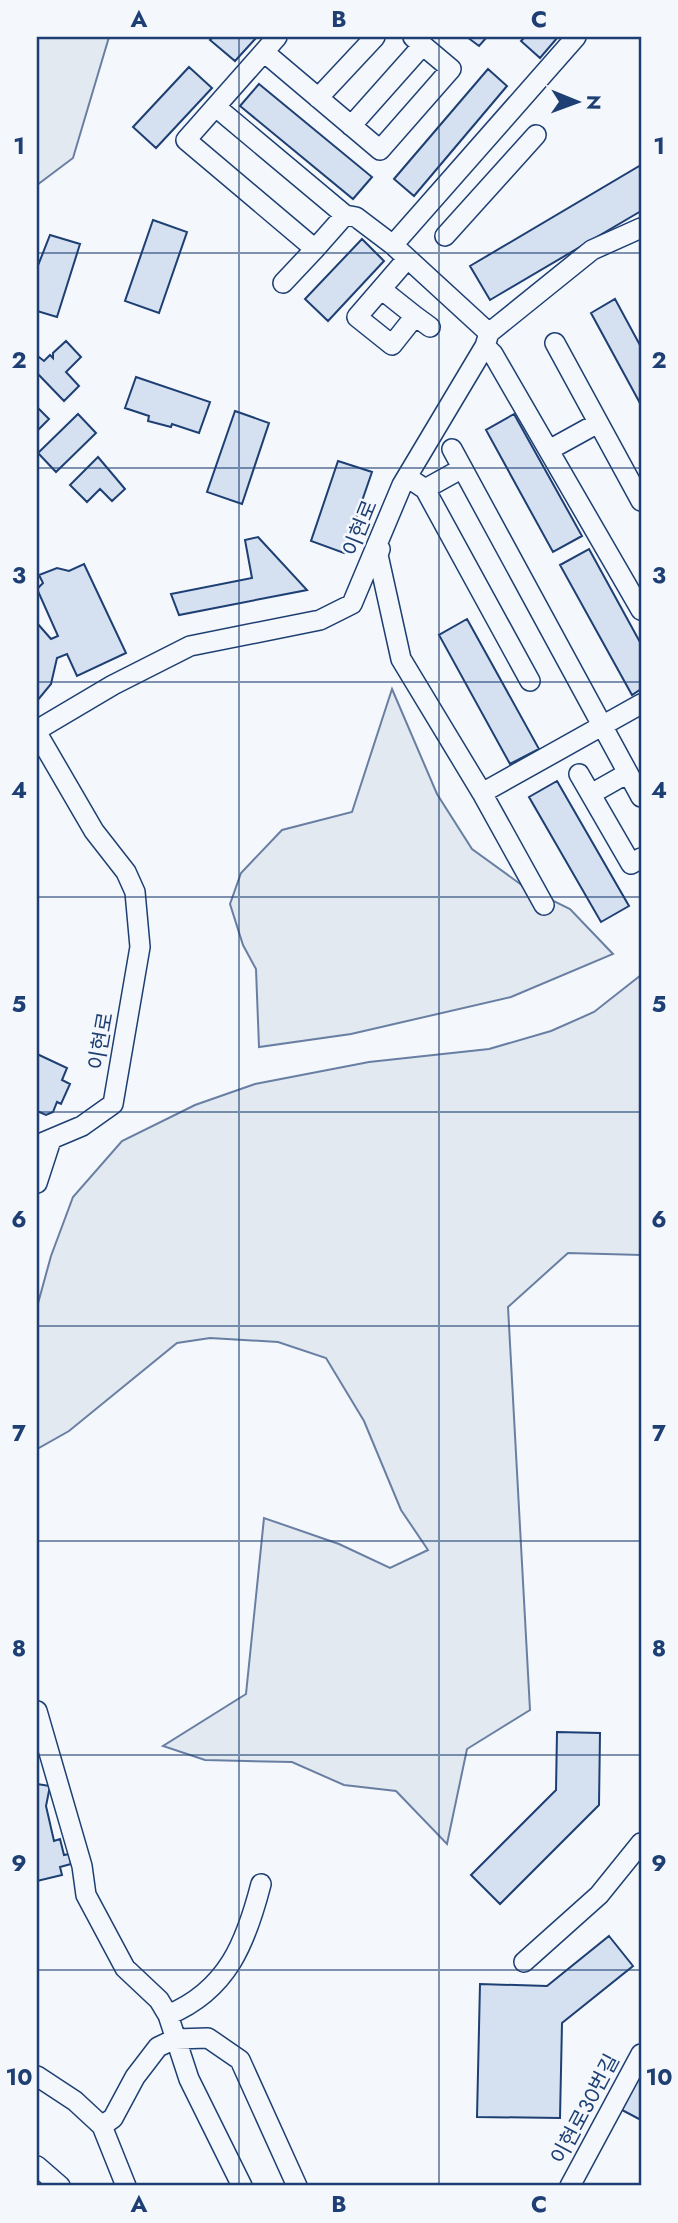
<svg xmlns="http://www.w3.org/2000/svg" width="678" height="2223" font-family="Jost,'Noto Sans KR',sans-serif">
<rect width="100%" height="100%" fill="#f4f7fb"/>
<path fill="#e3e9f0" stroke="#687fa3" stroke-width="2" d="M 37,37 L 109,37 L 73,158 L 37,185 Z
M 392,689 L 437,794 L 472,849 L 523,886 L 570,909 L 613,954 L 511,997 L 351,1034 L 259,1047 L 256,969 L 243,945 L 230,904 L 241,873 L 282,830 L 352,812 Z
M 641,975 L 641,1255 L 568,1253 L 508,1307 L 530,1710 L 467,1749 L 447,1844 L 396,1791 L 344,1785 L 292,1762 L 205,1760 L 163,1746 L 246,1694 L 264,1518 L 339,1544 L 390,1568 L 428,1550 L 401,1510 L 364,1421 L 326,1358 L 278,1342 L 210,1338 L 177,1343 L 69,1431 L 37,1449 L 37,1307 L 51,1256 L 73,1197 L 122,1141 L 195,1105 L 255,1084 L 369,1062 L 489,1049 L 551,1031 L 594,1012 Z"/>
<path fill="#d5e0f0" stroke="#1d3f73" stroke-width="2" d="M 213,37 L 257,37 L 235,61 L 210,40 Z
M 467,37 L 487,37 L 479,46 Z
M 525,37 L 558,37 L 540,58 L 521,41 Z
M 189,67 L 212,88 L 156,148 L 133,127 Z
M 488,69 L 507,86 L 414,196 L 394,179 Z
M 259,84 L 372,177 L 353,199 L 240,106 Z
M 641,165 L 641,211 L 490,300 L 470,266 Z
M 153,220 L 187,232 L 159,313 L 125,301 Z
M 50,235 L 80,244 L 57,317 L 37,311 L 37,268 Z
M 362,239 L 384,261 L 328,321 L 305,299 Z
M 615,299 L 641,347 L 641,405 L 591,313 Z
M 66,341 L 81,357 L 66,372 L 79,386 L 64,401 L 37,373 L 37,359 L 39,357 L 44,361 L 50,355 L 53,358 L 53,353 Z
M 136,377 L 210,402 L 199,433 L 172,424 L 171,427 L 148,421 L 149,416 L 125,408 Z
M 37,407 L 49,419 L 37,431 Z
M 235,411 L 269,423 L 242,504 L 207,492 Z
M 78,414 L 96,433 L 56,472 L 38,453 Z
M 514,414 L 582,536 L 553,552 L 486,430 Z
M 98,457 L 125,489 L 112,501 L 100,489 L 87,502 L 70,485 Z
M 338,461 L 372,472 L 344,553 L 311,541 Z
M 258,537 L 307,590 L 179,615 L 171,594 L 252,578 L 245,540 Z
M 589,549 L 641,644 L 641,689 L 632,695 L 560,565 Z
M 84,564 L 126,653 L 77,676 L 67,654 L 57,658 L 51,684 L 37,701 L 37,623 L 51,639 L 58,636 L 37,589 L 43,583 L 39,575 L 57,568 L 69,571 Z
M 467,619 L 539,749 L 510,764 L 439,635 Z
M 557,781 L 629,906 L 601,922 L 529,797 Z
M 37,1054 L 67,1068 L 62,1080 L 70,1084 L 61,1104 L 57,1102 L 53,1112 L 46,1115 L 37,1111 Z
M 557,1732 L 600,1733 L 599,1805 L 500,1904 L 471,1875 L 556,1790 Z
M 37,1784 L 50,1786 L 46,1806 L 54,1841 L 60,1839 L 64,1855 L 69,1854 L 71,1864 L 60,1867 L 62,1875 L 37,1881 Z
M 609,1936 L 633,1966 L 562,2023 L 560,2118 L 477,2117 L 480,1984 L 547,1986 Z
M 638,2076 L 641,2077 L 641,2120 L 622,2110 Z"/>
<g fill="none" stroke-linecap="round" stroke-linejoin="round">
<g stroke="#1d3f73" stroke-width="22">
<path id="minor" d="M 277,37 L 186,140 L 315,249 L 345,215 L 356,217 L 393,245
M 264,52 L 380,150 L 451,69 L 413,37
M 318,98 L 375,37
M 216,107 L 345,215
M 351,126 L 423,45
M 445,236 L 536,135
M 283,283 L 315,249
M 381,289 L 415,316 L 392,345 L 357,317 L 407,259
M 415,316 L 430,327
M 489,333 L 393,245 L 576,37
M 555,343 L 641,501
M 485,346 L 493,354 L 641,610
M 452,449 L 641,797
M 549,450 L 598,423
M 410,479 L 425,489 L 530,681
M 425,489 L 461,469
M 380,549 L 378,555 L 401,659 L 482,793 L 544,905
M 37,730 L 113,685 L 190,646 L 320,620 L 352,604 L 402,485 L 485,346 L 489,333 L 592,250 L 641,228
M 37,733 L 94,831 L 126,872 L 135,892 L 140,947 L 113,1104 L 82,1126 L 37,1145
M 579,774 L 631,864 L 641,858
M 482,793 L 641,704
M 591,794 L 628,773
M 37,1183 L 51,1140
M 37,1711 L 82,1866 L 86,1895 L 125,1968 L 159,2000 L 168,2015 L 189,2079 L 242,2186
M 524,1962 L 599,1895 L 641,1843
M 168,2015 C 228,1990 246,1942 261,1884
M 37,2076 L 75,2101 L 102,2126 L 126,2186
M 102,2126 L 113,2118 L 135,2077 L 158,2047 L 175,2039 L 208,2038 L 240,2060 L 297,2186
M 37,2166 L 60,2186
M 570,2186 L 641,2054"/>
</g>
<use href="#minor" stroke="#f4f7fb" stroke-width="19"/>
</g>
<path fill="none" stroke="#1d3f73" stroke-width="2" stroke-opacity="0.55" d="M 239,37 L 239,2186M 439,37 L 439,2186M 37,253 L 641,253M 37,468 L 641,468M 37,682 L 641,682M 37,897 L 641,897M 37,1112 L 641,1112M 37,1326 L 641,1326M 37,1541 L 641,1541M 37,1755 L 641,1755M 37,1970 L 641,1970"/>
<g text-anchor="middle" stroke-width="5" stroke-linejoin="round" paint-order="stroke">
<g font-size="21" fill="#1d3f73" stroke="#f4f7fb">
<text transform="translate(360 528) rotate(-68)" y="7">이현로</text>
<text transform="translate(101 1041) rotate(-80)" y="7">이현로</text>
<text transform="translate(585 2109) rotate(-62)" y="7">이현로30번길</text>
</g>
</g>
<rect width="678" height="2223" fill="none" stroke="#f4f7fb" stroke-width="77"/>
<g transform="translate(577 102) rotate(91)" stroke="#f4f7fb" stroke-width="5" paint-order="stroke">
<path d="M0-5L12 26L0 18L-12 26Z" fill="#1d3f73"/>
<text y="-10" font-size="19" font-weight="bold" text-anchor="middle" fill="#1d3f73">N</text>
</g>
<rect x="38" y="38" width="602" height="2146" fill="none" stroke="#1d3f73" stroke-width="2.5"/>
<g font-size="23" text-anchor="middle" font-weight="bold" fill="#1d3f73">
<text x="139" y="27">A</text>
<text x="339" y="27">B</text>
<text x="539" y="27">C</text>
<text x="19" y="154">1</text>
<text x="659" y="154">1</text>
<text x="19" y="368">2</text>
<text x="659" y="368">2</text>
<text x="19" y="583">3</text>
<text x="659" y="583">3</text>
<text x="19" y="798">4</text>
<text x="659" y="798">4</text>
<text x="19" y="1012">5</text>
<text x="659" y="1012">5</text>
<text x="19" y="1227">6</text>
<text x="659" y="1227">6</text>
<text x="19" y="1441">7</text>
<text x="659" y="1441">7</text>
<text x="19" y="1656">8</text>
<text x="659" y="1656">8</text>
<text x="19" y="1871">9</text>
<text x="659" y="1871">9</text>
<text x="19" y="2085">10</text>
<text x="659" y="2085">10</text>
<text x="139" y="2212">A</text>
<text x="339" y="2212">B</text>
<text x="539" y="2212">C</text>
</g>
</svg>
